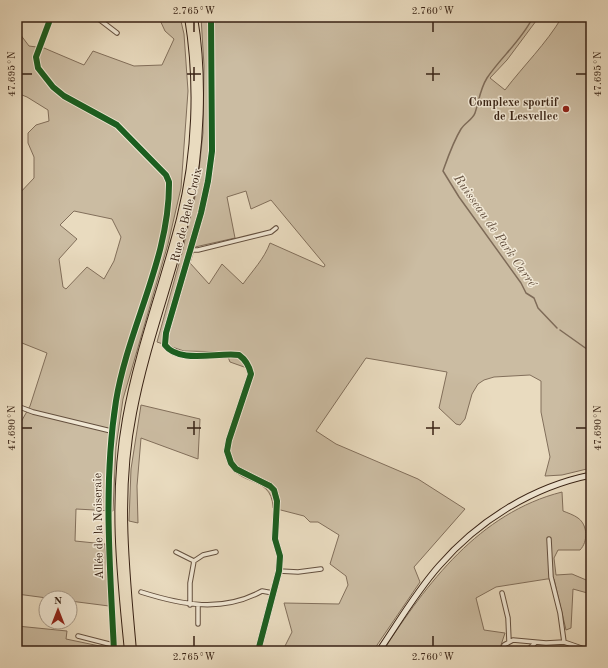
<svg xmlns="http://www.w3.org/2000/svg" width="608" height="668" font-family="'Old Standard TT',serif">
<rect width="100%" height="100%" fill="#e9dbbf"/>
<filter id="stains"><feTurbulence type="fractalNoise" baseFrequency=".005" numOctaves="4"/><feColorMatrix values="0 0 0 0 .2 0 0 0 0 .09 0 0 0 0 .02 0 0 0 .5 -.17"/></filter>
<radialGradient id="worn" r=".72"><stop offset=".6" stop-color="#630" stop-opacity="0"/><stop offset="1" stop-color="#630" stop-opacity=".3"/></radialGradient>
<path fill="#cbbca2" stroke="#826f5b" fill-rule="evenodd" d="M 155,17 L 180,17 L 184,34 L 188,91 L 181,188 L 168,244 L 123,399 L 116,447 L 113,511 L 76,509 L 75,541 L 105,544 L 109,606 L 70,601 L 70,598 L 47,598 L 17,594 L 17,429 L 30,406 L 47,353 L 17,341 L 17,196 L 34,178 L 34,157 L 28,143 L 28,133 L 36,125 L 49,121 L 48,110 L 27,97 L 17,93 L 17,30 L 29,46 L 44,48 L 84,65 L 93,51 L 134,66 L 162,65 L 174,39 L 165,31 L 159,18 ZM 74,211 L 112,219 L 121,237 L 114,261 L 104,279 L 87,267 L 66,289 L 63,287 L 59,259 L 77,239 L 60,225 Z
M 201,17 L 539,17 L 507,60 L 490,78 L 505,90 C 524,65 546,44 562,17 L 591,17 L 591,468 L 562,475 L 545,476 L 550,457 L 541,412 L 541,381 L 530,375 L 494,377 L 484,380 L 478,384 L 472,394 L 465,419 L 460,425 L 456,424 L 439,408 L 447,372 L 366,358 L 316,431 L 336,444 L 418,479 L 465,509 L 414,567 L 420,582 L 373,651 L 262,651 L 263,647 L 283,650 L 292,632 L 284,603 L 339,604 L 348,585 L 346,576 L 330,564 L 339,535 L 318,522 L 310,522 L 304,516 L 273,508 C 272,470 230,492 225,449 L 248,376 L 247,368 L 230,362 L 226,352 L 184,351 L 157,342 L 182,253 L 197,188 L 203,133 L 204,66 ZM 246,191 L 251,209 L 271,200 L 325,265 L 324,267 L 270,243 C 264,259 253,270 243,284 L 222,264 L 209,284 L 190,263 L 195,247 L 235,238 L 227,197 Z
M 141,405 L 200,419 L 198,459 L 141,438 L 137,486 L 138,523 L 129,521 L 131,469 Z
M 562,492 L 563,511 C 568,513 574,515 578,518 C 588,525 588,542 580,550 L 558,550 L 554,558 L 556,575 L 572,574 L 591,582 L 591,594 L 573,589 L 571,628 L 566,630 L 554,579 L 547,579 L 496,587 L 476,598 L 484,630 L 505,633 L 499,651 L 383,651 C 427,583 479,513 562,492 Z
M 17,626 L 67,631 L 66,639 L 109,648 L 121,647 L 122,651 L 17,651 Z"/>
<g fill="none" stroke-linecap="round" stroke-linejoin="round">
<path stroke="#7e6b58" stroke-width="1.5" d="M 533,17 C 522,40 501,57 487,78 C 480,89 479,101 475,113 C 473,119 465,123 461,129 C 453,142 448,157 443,171 L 459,197 L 521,283 L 526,293 L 534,298 L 538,308 L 557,328
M 560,330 L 591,352"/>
<g stroke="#64503f" stroke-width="5.5">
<path id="street" d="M 51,17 L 36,57 L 38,68 L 53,87 L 64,96 L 117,125 L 166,175 L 169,182 C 170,258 128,327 116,401 C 103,484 110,567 114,651
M 92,17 L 100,20 L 117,33
M 190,250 L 198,250 L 271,232 L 276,228
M 17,406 L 33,412 L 111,431
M 549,539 L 551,577 L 560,613 L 564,642
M 176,552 L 194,561
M 279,571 L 298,572 L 321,569
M 141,592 C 182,605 222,613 262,591 L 273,593
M 502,593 L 508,618 L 509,641
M 190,605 L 190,583 L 194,561 L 203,555 L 216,552
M 198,624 L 198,606
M 78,636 L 113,645
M 502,651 L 504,645 L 513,640 L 546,643 L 564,642 L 590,651
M 527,651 L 535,643"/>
</g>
<g stroke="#382214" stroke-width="7">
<path id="secondary" d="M 211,17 L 212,151 L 208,181 L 201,213 L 166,333 L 165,345 C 179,364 218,352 239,355 C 246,360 249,365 251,374 L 229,440 L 227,451 L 231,463 L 236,469 L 270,486 L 274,490 L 277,501 L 275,539 L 280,556 L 279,571 L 258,651
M 379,651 C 398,623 416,592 439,566 C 478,521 532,487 591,475"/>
</g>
<g stroke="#382214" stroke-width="8">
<path id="highway" d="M 128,651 C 120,573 112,497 126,419 C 138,351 163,286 180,219 C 196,155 199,83 188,17
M 133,651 C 126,571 117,493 133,413 C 146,344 172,278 188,210 C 201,152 204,76 194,17"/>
</g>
<use href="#street" stroke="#f1e8d5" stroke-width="3.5"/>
<use href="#secondary" stroke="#f1e8d5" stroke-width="5"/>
<use href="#highway" stroke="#e9dbbf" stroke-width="6"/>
<g stroke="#f1e8d5" stroke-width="8">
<path id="cycleway" d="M 51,17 L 36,57 L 38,68 L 53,87 L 64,96 L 117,125 L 166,175 L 169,182 C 170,258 128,327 116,401 C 103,484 110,567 114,651
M 211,17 L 212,151 L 208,181 L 201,213 L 166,333 L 165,345 C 179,364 218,352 239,355 C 246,360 249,365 251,374 L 229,440 L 227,451 L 231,463 L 236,469 L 270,486 L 274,490 L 277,501 L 275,539 L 280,556 L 279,571 L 258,651"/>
</g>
<use href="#cycleway" stroke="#1b5e20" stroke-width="6"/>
</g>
<path fill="none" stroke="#382214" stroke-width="1.5" d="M 194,22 L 194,32M 433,22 L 433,32M 194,67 L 194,81M 433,67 L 433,81M 22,74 L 32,74M 187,74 L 201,74M 426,74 L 440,74M 576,74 L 586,74M 194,421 L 194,435M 433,421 L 433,435M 22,428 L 32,428M 187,428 L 201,428M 426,428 L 440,428M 576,428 L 586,428M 194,636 L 194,646M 433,636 L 433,646"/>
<circle fill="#8f2418" stroke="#f1e8d5" stroke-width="1.5" cx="566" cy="109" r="4"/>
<g text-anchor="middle" stroke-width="3" stroke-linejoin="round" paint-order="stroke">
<g font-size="12" font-weight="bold" fill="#382214" stroke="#f1e8d5" text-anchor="end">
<text x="558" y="106">Complexe sportif<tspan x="558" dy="14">de Lesvellec</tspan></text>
</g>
<g font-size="12" fill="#382214" stroke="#f1e8d5">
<text transform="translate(186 215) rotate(-76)" y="4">Rue de Belle Croix</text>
<text transform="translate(98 526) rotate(-91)" y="4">Allée de la Noiseraie</text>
</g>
<g font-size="13" font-style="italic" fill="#614d3c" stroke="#f1e8d5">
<text transform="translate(496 230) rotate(55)" y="5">Ruisseau de Park Carré</text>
</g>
</g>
<rect width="608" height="668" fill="none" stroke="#e9dbbf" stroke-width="44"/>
<g transform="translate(58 610)"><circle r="19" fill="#f1e8d5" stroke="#a79988"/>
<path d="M0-3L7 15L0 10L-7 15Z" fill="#8f2418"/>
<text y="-6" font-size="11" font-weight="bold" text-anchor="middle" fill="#382214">N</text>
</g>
<rect x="22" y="22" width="564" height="624" fill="none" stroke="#382214" stroke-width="1.5"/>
<g font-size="10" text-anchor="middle" fill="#382214">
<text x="194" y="14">2.765°W</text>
<text x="433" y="14">2.760°W</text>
<text transform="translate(11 74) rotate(-90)" y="4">47.695°N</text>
<text transform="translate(597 74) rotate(-90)" y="4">47.695°N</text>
<text transform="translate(11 428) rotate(-90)" y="4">47.690°N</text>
<text transform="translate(597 428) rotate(-90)" y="4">47.690°N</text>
<text x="194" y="660">2.765°W</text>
<text x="433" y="660">2.760°W</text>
</g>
<rect width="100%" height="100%" filter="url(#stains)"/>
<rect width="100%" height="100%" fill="url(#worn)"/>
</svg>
